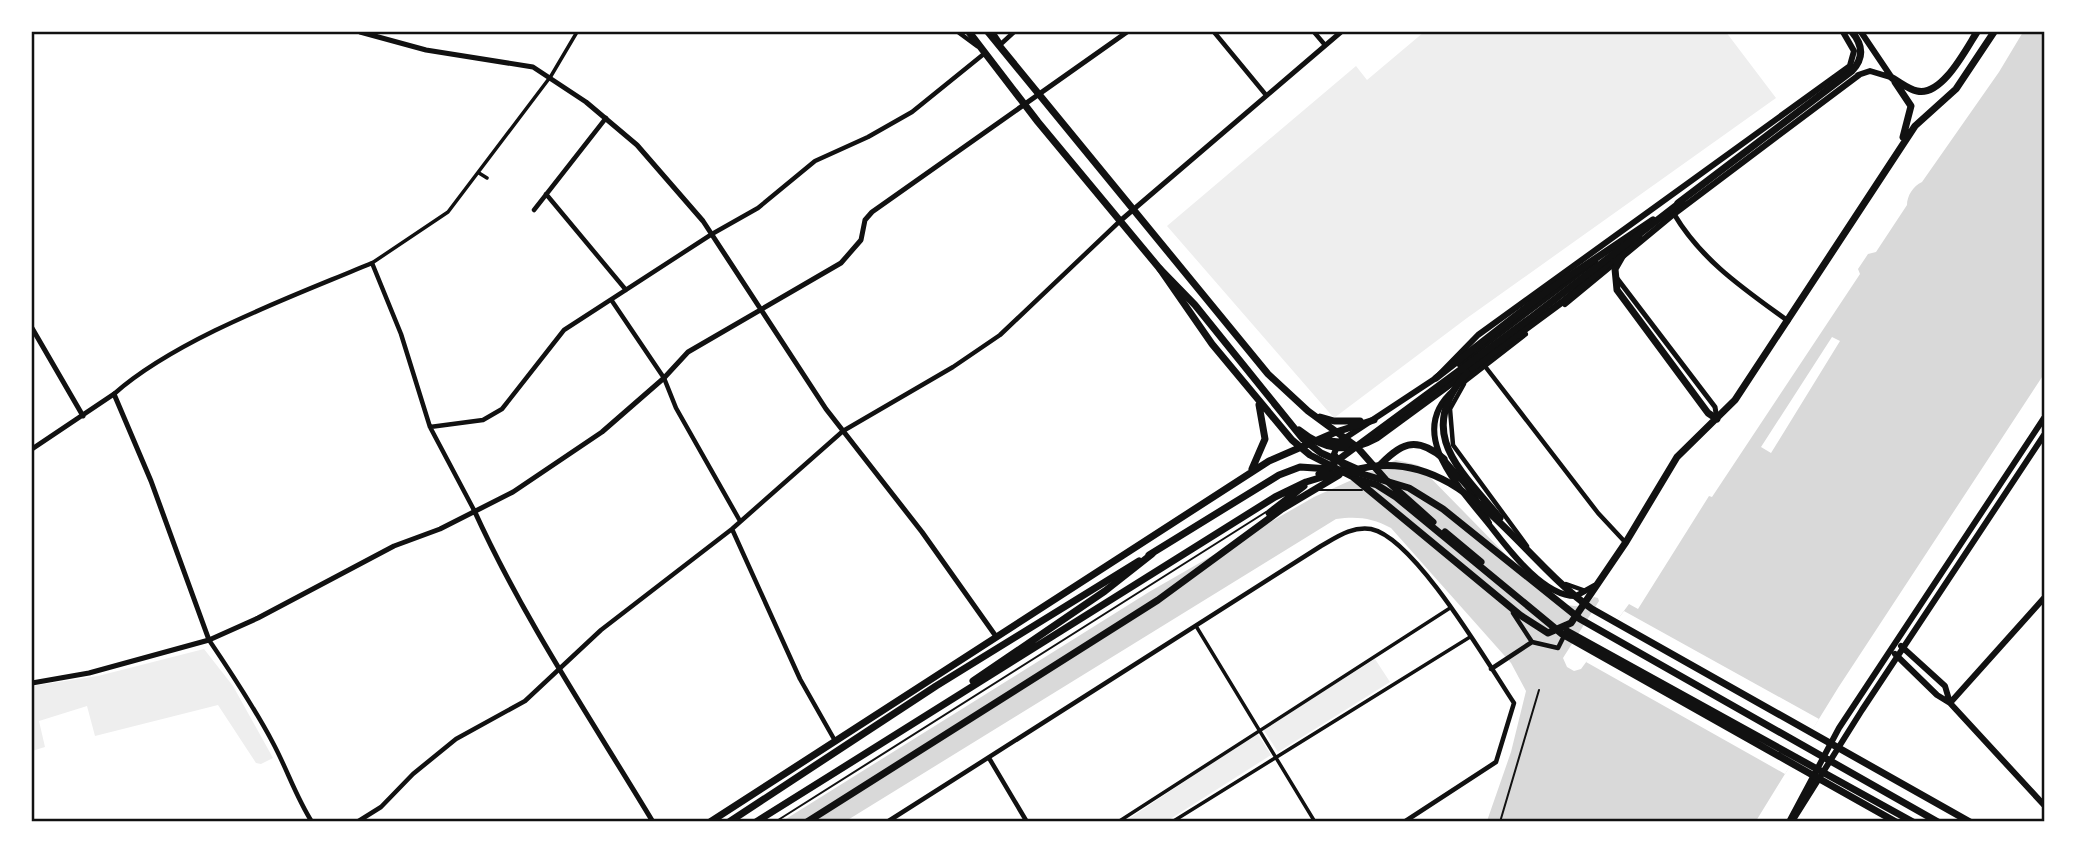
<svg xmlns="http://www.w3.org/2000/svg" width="2076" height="853" font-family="Manrope,sans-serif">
<rect width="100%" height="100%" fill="#fff"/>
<path fill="#eee" d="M 1424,32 L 1726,32 L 1776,98 L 1467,318 L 1334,418 L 1167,226 L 1356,66 L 1367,80 Z
M 204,649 L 233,686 L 273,758 L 261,764 L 256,763 L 218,705 L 95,736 L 87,706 L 39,721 L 45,747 L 32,751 L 32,686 L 98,676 Z
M 1375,659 L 1390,682 L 1278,752 L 1263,729 Z
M 1257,733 L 1271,755 L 1167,821 L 1124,822 Z"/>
<path fill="#d9d9d9" d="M 2023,32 L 2044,32 L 2044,374 L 1838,688 L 1756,821 L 1487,821 L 1511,752 L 1526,691 L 1511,663 L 1391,528 C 1372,518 1358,516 1336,519 L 846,821 L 781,822 L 1149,592 L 1314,497 L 1396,460 L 1418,465 L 1513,562 L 1566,605 L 1584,607 L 1594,597 L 1598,598 L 1599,601 L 1563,658 L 1567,667 L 1574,671 L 1581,669 L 1629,604 L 1638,609 L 1709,496 L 1712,497 L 1860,274 L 1858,269 L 1868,254 L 1876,252 L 1907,205 C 1907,196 1913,186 1922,182 L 1999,72 Z"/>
<path fill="#fff" d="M 1832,337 L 1840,341 L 1771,453 L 1761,447 Z
M 1624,611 L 1819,719 L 1785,774 L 1586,662 Z"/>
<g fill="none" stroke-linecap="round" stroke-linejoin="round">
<path stroke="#111" stroke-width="2" d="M 1319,490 L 1362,490
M 775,822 L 1266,512
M 1500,822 L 1539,690"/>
<path stroke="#111" stroke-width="3.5" d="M 479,173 L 487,178
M 372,263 L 448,212 L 551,76 L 577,32
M 1196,626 L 1315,822
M 1118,822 L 1450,608
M 1172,822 L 1470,637"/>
<path stroke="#111" stroke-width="4.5" d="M 958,32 L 977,46
M 993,32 L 1001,44 L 1014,32
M 1214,32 L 1266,95
M 1314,32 L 1325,45
M 546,194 L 626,290
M 534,210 L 606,118
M 612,301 L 664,378 L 676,408 L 740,521
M 1484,365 L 1598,513 L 1625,542
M 1464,384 L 1450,409 L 1453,445 L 1527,546
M 114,394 C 177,338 294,296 372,263 L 401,334 L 430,427 L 474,510
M 430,427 L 483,420 L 502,409 L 564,330 L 712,234 L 758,208 L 815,161 L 868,137 L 912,112 L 985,53
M 732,529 L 800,679 L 834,739
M 1566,584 L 1583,590
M 1513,613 L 1532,642 L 1558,648 L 1564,636
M 209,640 C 232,674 254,707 273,743 C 287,769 296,797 312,822
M 1491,669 L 1532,642
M 989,758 L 1027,822
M 357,822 L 381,807 L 413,774 L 456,739 L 525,701 L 601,630 L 732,529 L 843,431 L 953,367 L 1000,335 L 1120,221
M 887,822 L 1321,546 C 1337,537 1352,526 1371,529 C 1415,538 1488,664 1514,703 L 1496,762 L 1404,822"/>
<path stroke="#111" stroke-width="5" d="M 360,32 L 426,50 L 533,67 L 586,102 L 637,145 L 703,221 L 826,409 L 922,532 L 995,635
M 1674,214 C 1702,261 1744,289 1788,321
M 1120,221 L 1341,32
M 1616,277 L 1715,407 L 1717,419
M 32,328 L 83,416
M 32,449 L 114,394 L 151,481 L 209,640
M 474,510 C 524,620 591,719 653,822
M 32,683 L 89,673 L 209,640 L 258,618 L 394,546 L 440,529 L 513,492 L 602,432 L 664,378 L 688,352 L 841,263 L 861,240 L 865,220 L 872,212 L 1127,32"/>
<path stroke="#111" stroke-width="6" d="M 1843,32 L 1854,51 L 1849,69
M 1861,32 L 1892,78
M 1858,75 L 1870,71 L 1890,77
M 1565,304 L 1674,214 L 1859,75
M 1459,364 L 1595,261
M 1462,383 L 1525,334
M 1454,390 C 1403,434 1463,491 1491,527 C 1509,550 1544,597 1576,596 L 1594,586
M 1445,461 L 1472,492 L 1489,523
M 1349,473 L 1334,454 L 1339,442 L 1436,378 L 1478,335 L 1850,66
M 1901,646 L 1945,686 L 1950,703
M 1895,654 L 1937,695 L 1950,703 L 2044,805
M 1950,703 L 2044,598
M 1793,820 L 1862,710 L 2044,435
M 1789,822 L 1839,728 L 2044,418"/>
<path stroke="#111" stroke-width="7" d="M 969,32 L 1038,122 L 1160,269 L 1212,344 L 1292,440 L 1310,455 L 1353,477 L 1520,615 L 1548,633 L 1571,623 L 1626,542 L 1677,457 L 1735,400 L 1915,126 L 1956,89 L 1994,32
M 988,32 L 1268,374 L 1308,411 L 1357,447 L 1386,480 L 1433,522
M 1892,78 C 1900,82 1908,89 1917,91 C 1942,97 1966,49 1977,32
M 1895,82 L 1911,106 L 1903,137
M 1678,203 L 1852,71 C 1864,58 1863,45 1852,32
M 1623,255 L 1615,269 L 1617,290 L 1708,413 L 1717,419
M 1436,378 L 1550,289 L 1653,220
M 1320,417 L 1334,421 L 1360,421
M 1299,430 C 1324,450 1348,454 1377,438 L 1565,300 L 1639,238
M 1319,440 L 1339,442 L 1351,447
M 1377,468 C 1400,444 1415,434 1444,459
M 1252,469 L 1265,439 L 1259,405
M 1357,479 L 1377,485 L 1396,497 L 1562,634 L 1896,822
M 1445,532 L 1481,562
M 1149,555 L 1279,475 L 1300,467 L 1330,469
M 1567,631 L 1913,822
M 710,822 L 1269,461 L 1336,432 L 1374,420
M 729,822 L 936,686 L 1139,561"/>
<path stroke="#111" stroke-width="7" d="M 1160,269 L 1195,305 L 1303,439 L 1321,453 L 1357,469
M 1467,373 C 1414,432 1460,470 1500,518
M 1351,471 C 1459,438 1516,556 1592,609 L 1970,822
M 1319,474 L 1532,317 L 1682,201
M 1269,513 L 1304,486
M 973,681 L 1105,591 L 1152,554
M 756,822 L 1275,497 L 1306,482 L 1339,472 L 1359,473 L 1409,488 L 1443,509 L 1580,619 L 1938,822
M 807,822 L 1158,600 L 1282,509 L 1339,475"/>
</g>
<rect width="2076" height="853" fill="none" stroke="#ffffff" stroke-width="66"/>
<rect x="33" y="33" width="2010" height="787" fill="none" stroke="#111" stroke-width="2.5"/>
</svg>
